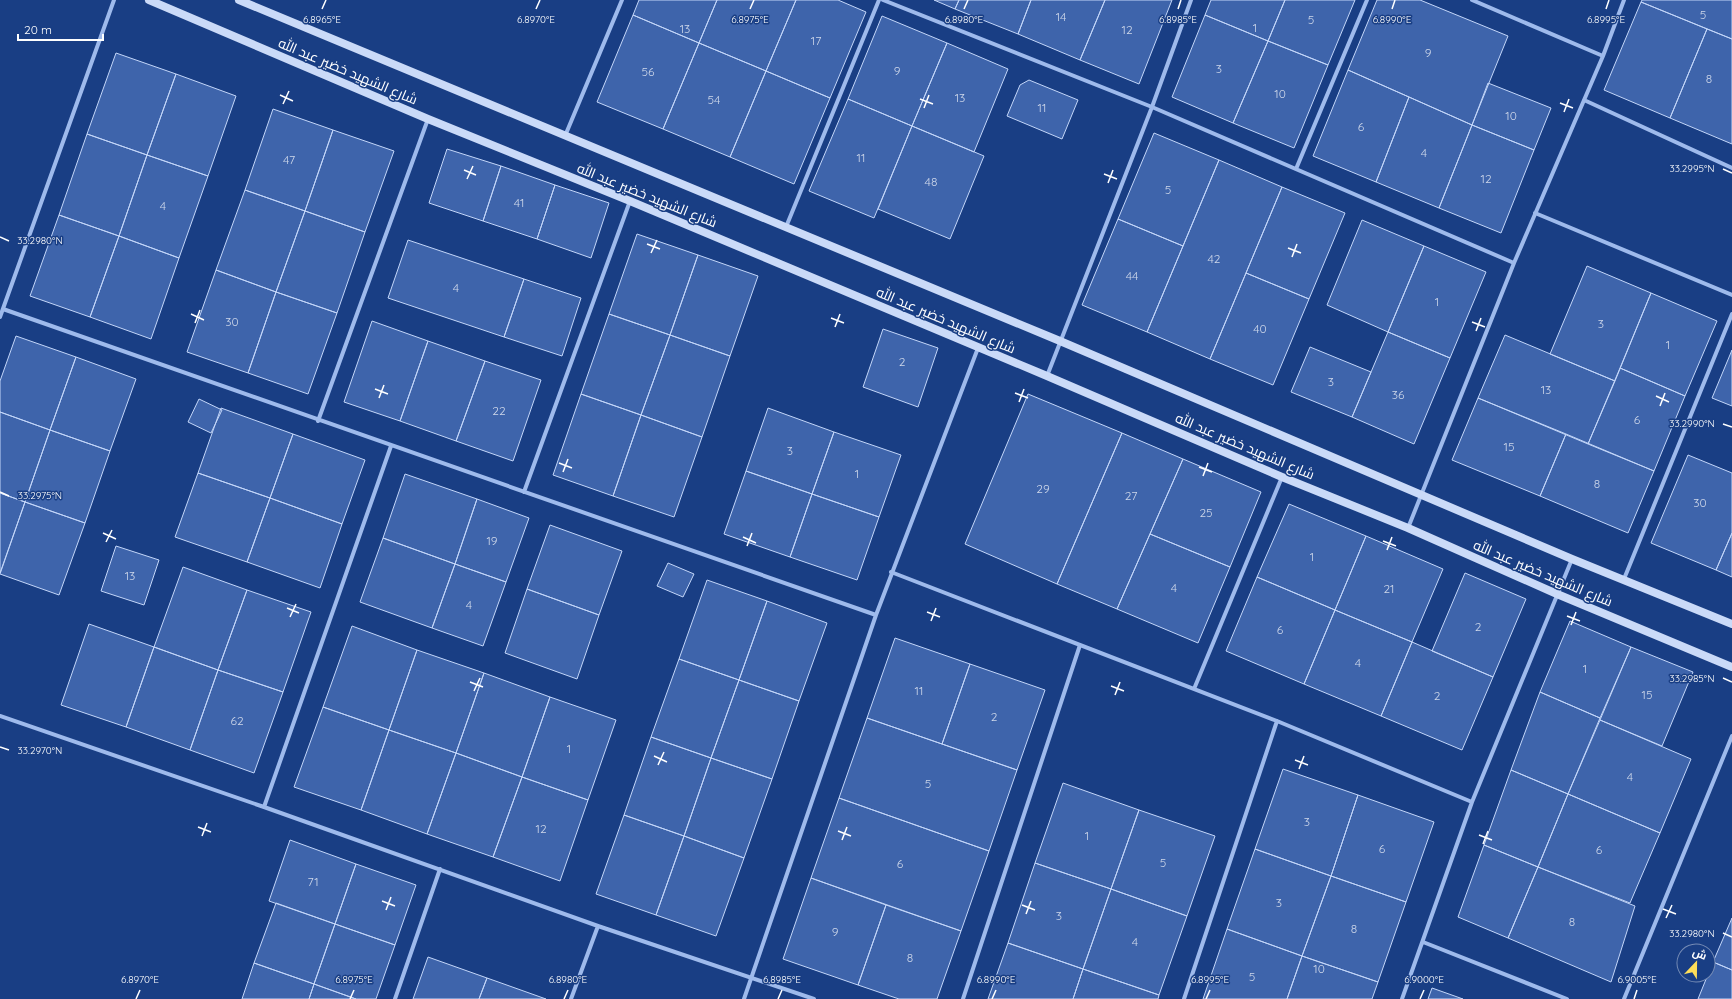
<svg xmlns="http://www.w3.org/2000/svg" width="1732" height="999" font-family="Quicksand,Cairo,sans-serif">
<rect width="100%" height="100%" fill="#193e84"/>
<path fill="#3e64ab" stroke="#c3d6f9" d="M 639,0 L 717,0 L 699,43 L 633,15 Z
M 717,0 L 796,0 L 766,71 L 699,43 Z
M 796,0 L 838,0 L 866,12 L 830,98 L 766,71 Z
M 934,0 L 959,0 L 955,9 Z
M 959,0 L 1031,0 L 1018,34 L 955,9 Z
M 1031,0 L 1105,0 L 1080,60 L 1018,34 Z
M 1105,0 L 1172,0 L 1139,84 L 1080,60 Z
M 1211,0 L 1285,0 L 1268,41 L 1205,15 Z
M 1285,0 L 1355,0 L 1328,65 L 1268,41 Z
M 1377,0 L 1420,0 L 1508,36 L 1472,125 L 1348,70 Z
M 1642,0 L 1732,0 L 1732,39 L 1641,2 Z
M 1641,2 L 1707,29 L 1670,118 L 1604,90 Z
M 633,15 L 699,43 L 663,129 L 597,102 Z
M 1205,15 L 1268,41 L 1233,123 L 1172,97 Z
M 882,16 L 947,43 L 912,126 L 848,99 Z
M 1707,29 L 1732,39 L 1732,144 L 1670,118 Z
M 1268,41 L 1328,65 L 1294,148 L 1233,123 Z
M 699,43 L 766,71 L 730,157 L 663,129 Z
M 947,43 L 1008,69 L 974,152 L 912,126 Z
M 116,53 L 176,74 L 147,155 L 87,134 Z
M 1348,70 L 1409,97 L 1376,182 L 1313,156 Z
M 766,71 L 830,98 L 794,184 L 730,157 Z
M 176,74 L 236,96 L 208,176 L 147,155 Z
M 1029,80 L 1078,100 L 1062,139 L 1007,116 L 1020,85 Z
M 1488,83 L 1551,108 L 1534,150 L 1472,125 Z
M 1409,97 L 1472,125 L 1439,208 L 1376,182 Z
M 848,99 L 912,126 L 874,218 L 809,191 Z
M 273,109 L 333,130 L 305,211 L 245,190 Z
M 1472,125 L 1534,150 L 1501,233 L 1439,208 Z
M 912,126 L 984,156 L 950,239 L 878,209 Z
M 333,130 L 394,151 L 365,232 L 305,211 Z
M 1154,133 L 1219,160 L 1183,246 L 1118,219 Z
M 87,134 L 147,155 L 119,236 L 59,215 Z
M 447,149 L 501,166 L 483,221 L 429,203 Z
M 147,155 L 208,176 L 179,258 L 119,236 Z
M 1219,160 L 1282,187 L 1210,359 L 1147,332 Z
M 501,166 L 555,185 L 537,239 L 483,221 Z
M 555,185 L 609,203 L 591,258 L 537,239 Z
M 1282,187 L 1345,213 L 1309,299 L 1246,273 Z
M 245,190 L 305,211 L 276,292 L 216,270 Z
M 305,211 L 365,232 L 337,313 L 276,292 Z
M 59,215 L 119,236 L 90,317 L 30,296 Z
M 1118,219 L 1183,246 L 1147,332 L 1082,305 Z
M 1362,220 L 1424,246 L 1388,332 L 1327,305 Z
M 637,234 L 698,255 L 670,335 L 609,314 Z
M 119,236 L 179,258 L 151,339 L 90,317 Z
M 408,240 L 524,279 L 504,337 L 388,298 Z
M 1424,246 L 1486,272 L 1450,358 L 1388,332 Z
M 698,255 L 758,276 L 730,356 L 670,335 Z
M 1587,266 L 1651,293 L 1615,381 L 1550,354 Z
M 216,270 L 276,292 L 248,373 L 187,352 Z
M 1246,273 L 1309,299 L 1273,385 L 1210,359 Z
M 524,279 L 581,298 L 562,356 L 504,337 Z
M 276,292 L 337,313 L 308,394 L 248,373 Z
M 1651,293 L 1717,321 L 1685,396 L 1620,368 Z
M 609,314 L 670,335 L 641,415 L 581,394 Z
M 372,321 L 428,341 L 400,421 L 344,402 Z
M 883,329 L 938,348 L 918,407 L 863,387 Z
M 1388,332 L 1450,358 L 1414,444 L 1352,417 Z
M 670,335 L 730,356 L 702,437 L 641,415 Z
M 1505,335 L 1615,381 L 1588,444 L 1478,398 Z
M 16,336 L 76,357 L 50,430 L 0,412 L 0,381 Z
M 428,341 L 485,361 L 456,441 L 400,421 Z
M 1310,347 L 1371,372 L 1352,417 L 1291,392 Z
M 1732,350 L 1732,406 L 1712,398 Z
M 76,357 L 136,379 L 110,451 L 50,430 Z
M 485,361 L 541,380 L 513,461 L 456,441 Z
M 1620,368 L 1685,396 L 1654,471 L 1588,444 Z
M 581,394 L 641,415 L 613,496 L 553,475 Z
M 1028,394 L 1122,433 L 1057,584 L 965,544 Z
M 1478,398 L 1566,434 L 1540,496 L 1452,460 Z
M 199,399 L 222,410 L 211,433 L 188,422 Z
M 221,408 L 293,434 L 270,498 L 198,473 Z
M 768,408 L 834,432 L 812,494 L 746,471 Z
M 0,412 L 50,430 L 25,502 L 0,493 Z
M 641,415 L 702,437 L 674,517 L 613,496 Z
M 50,430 L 110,451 L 85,523 L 25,502 Z
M 834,432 L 901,455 L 879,517 L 812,494 Z
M 1122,433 L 1183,459 L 1117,609 L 1057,584 Z
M 293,434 L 365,460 L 342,524 L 270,498 Z
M 1566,434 L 1654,471 L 1628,533 L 1540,496 Z
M 1688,455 L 1732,473 L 1732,533 L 1716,570 L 1651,543 Z
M 1183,459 L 1261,492 L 1230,567 L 1150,534 Z
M 746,471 L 812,494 L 790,557 L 724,534 Z
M 198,473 L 270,498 L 247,562 L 175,537 Z
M 405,474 L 477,499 L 455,564 L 383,538 Z
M 0,493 L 25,502 L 0,573 Z
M 812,494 L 879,517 L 857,580 L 790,557 Z
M 270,498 L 342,524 L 320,588 L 247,562 Z
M 477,499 L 529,518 L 506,582 L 455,564 Z
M 25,502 L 85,523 L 59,595 L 0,574 Z
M 1289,504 L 1366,536 L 1335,610 L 1257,577 Z
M 550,525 L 622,551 L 599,615 L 527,589 Z
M 1732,533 L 1732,577 L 1716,570 Z
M 1150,534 L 1230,567 L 1198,643 L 1117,609 Z
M 1366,536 L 1443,569 L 1412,642 L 1335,610 Z
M 383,538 L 455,564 L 432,628 L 360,602 Z
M 116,546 L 159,560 L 144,605 L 101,591 Z
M 668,563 L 694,574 L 683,597 L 657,586 Z
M 455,564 L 506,582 L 483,646 L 432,628 Z
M 183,567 L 247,590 L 218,670 L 154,647 Z
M 1465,573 L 1526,599 L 1493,677 L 1432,651 Z
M 1257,577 L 1335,610 L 1304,684 L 1226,651 Z
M 707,580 L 767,601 L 739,680 L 679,659 Z
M 527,589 L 599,615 L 577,679 L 505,653 Z
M 247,590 L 311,612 L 283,692 L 218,670 Z
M 767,601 L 827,623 L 799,701 L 739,680 Z
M 1335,610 L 1412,642 L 1381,716 L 1304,684 Z
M 1570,621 L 1631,647 L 1600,718 L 1540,692 Z
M 89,624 L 154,647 L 126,727 L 61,705 Z
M 352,626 L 417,650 L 389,730 L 323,707 Z
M 895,638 L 970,664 L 942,744 L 867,718 Z
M 1412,642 L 1493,677 L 1462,750 L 1381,716 Z
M 154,647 L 218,670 L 190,750 L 126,727 Z
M 1631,647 L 1693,672 L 1662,746 L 1600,720 Z
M 417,650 L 484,673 L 456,753 L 389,730 Z
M 679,659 L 739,680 L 711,758 L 651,737 Z
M 970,664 L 1045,690 L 1017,770 L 942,744 Z
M 218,670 L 283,692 L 254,773 L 190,750 Z
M 484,673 L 550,697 L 522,777 L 456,753 Z
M 739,680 L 799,701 L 772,779 L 711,758 Z
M 1540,692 L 1600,718 L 1568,794 L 1511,770 Z
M 550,697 L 616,720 L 588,800 L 522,777 Z
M 323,707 L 389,730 L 361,810 L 294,787 Z
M 867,718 L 1017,770 L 989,851 L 839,798 Z
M 1600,720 L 1691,759 L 1660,833 L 1568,794 Z
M 389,730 L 456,753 L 427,834 L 361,810 Z
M 651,737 L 711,758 L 684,836 L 624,815 Z
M 456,753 L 522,777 L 493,857 L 427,834 Z
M 711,758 L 772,779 L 744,858 L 684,836 Z
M 1283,769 L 1358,795 L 1331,876 L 1255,849 Z
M 1511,770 L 1568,794 L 1538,867 L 1484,845 Z
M 522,777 L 588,800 L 560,881 L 493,857 Z
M 1063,783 L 1139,810 L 1111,889 L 1035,863 Z
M 1568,794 L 1660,833 L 1630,903 L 1538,867 Z
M 1358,795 L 1434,822 L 1406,902 L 1331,876 Z
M 839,798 L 989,851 L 961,931 L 811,878 Z
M 1139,810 L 1215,836 L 1187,916 L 1111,889 Z
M 624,815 L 684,836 L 656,915 L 596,894 Z
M 684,836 L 744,858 L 716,936 L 656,915 Z
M 290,840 L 356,864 L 335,924 L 269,901 Z
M 1484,845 L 1538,867 L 1508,938 L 1458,917 Z
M 1255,849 L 1331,876 L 1302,956 L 1227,929 Z
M 1035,863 L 1111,889 L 1083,969 L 1008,943 Z
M 356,864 L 416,885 L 395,945 L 335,924 Z
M 1538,867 L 1635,906 L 1611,982 L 1508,938 Z
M 1331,876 L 1406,902 L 1378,982 L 1302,956 Z
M 811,878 L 886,905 L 858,985 L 783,959 Z
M 1111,889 L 1187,916 L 1159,995 L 1083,969 Z
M 276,903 L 335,924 L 314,984 L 254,963 Z
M 886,905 L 961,931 L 937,999 L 899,999 L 858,985 Z
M 1732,918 L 1732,970 L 1713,962 Z
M 335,924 L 395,945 L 376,999 L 356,999 L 314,984 Z
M 1227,929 L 1302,956 L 1287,999 L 1203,999 Z
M 1008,943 L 1083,969 L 1073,999 L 988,999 Z
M 1302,956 L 1378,982 L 1372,999 L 1287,999 Z
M 428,957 L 487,978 L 479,999 L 413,999 Z
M 1713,962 L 1732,970 L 1732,999 L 1698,999 Z
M 254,963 L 314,984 L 309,999 L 242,999 Z
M 1083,969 L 1159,995 L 1158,999 L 1073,999 Z
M 487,978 L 546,999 L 479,999 Z
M 314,984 L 356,999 L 309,999 Z
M 1432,988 L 1463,999 L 1428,999 Z"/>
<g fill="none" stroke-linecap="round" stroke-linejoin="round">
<path stroke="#9ebaec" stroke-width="4" d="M 883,0 L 1152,107 L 1514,263
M 1472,0 L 1603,56
M 1584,100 L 1732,168
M 565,136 L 622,0
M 1296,169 L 1367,0
M 1535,213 L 1732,295
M 786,227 L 879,0
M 3,309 L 876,615
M 0,317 L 114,0
M 1047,376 L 1152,107 L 1191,0
M 318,421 L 428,119
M 524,492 L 630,201
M 1408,528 L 1514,263 L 1603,56 L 1624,0
M 891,572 L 1277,721 L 1472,802
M 1624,579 L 1732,314
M 1194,689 L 1282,477
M 0,716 L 264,807 L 598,926 L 814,999
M 264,807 L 391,446
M 1423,942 L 1567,999
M 395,999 L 440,869
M 571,999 L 598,926
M 744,999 L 876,615 L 978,348
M 963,999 L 1080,645
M 1184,999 L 1277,721
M 1402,999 L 1472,802 L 1572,559
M 1624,999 L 1732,736"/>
<path stroke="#cadaf8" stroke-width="8" d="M 149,0 L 428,119 L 630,201 L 1047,376 L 1282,477 L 1408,528 L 1557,594 L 1732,667
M 239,0 L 1060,341 L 1572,559 L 1732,624"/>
</g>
<path fill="none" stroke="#fff" stroke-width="1.5" d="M 322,9 L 326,0M 536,9 L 540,0M 750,9 L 754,0M 964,9 L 968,0M 1178,9 L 1181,0M 1392,9 L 1395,0M 1606,9 L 1609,0M 280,95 L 293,101M 920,99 L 933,104M 1560,103 L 1573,108M 283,104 L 289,91M 924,108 L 929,95M 1564,112 L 1569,99M 1723,169 L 1732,173M 464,170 L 476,175M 1104,174 L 1117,179M 467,179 L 473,166M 1108,183 L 1113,170M 0,237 L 9,241M 647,244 L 660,249M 1288,248 L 1301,253M 651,253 L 657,240M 1292,257 L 1297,244M 191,314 L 204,320M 831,318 L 844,323M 1472,322 L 1485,327M 195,323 L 200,310M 835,327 L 840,314M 1476,331 L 1481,318M 375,389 L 388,394M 1015,393 L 1028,398M 1656,396 L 1669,402M 379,398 L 384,385M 1019,402 L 1024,389M 1660,406 L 1665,393M 1723,424 L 1732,427M 559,463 L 572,468M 1199,467 L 1212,472M 563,472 L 568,459M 1203,476 L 1208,463M 0,492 L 9,496M 103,533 L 116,539M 743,537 L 756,543M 1383,541 L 1396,546M 106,542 L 112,530M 747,546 L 752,533M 1387,550 L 1392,537M 287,608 L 299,613M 927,612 L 940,617M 1567,616 L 1580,621M 290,617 L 296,604M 931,621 L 936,608M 1571,625 L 1576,612M 1723,678 L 1732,682M 470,682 L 483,687M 1111,686 L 1124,691M 474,691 L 480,678M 1115,695 L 1120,682M 0,747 L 9,750M 654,756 L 667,762M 1295,760 L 1308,765M 658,765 L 664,752M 1299,769 L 1304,756M 198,827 L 211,832M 838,831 L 851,836M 1479,835 L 1492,840M 202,836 L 207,823M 842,840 L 847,827M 1483,844 L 1488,831M 382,901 L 395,906M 1022,905 L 1035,910M 1663,909 L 1676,914M 386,910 L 391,897M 1026,914 L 1031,901M 1666,918 L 1672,905M 1723,933 L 1732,937M 136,999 L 140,990M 350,999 L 354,990M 564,999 L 568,990M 778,999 L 782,990M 992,999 L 996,990M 1206,999 L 1210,990M 1420,999 L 1424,990M 1634,999 L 1637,990"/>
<g text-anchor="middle" stroke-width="3" stroke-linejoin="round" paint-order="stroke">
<g font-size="12" fill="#cfd8ea">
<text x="1703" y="19">5</text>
<text x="1061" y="21">14</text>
<text x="1311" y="24">5</text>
<text x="1255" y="32">1</text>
<text x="685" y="33">13</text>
<text x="1127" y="34">12</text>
<text x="816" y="45">17</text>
<text x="1428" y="57">9</text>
<text x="1219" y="73">3</text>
<text x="897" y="75">9</text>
<text x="648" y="76">56</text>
<text x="1709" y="83">8</text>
<text x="1280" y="98">10</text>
<text x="960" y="102">13</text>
<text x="714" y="104">54</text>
<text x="1042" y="112">11</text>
<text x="1511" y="120">10</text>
<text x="1361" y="131">6</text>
<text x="1424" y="157">4</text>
<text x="861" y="162">11</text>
<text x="289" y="164">47</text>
<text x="1486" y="183">12</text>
<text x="931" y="186">48</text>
<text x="1168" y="194">5</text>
<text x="519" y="207">41</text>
<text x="163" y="210">4</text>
<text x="1214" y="263">42</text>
<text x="1132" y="280">44</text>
<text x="456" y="292">4</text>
<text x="1437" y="306">1</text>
<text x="232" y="326">30</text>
<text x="1601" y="328">3</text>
<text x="1260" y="333">40</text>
<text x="1668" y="349">1</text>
<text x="902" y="366">2</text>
<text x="1331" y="386">3</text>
<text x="1546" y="394">13</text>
<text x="1398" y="399">36</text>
<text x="499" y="415">22</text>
<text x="1637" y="424">6</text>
<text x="1509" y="451">15</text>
<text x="790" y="455">3</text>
<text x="857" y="478">1</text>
<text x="1597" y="488">8</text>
<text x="1043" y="493">29</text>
<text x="1131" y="500">27</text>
<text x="1700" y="507">30</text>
<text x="1206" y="517">25</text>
<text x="492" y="545">19</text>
<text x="1312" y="561">1</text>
<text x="130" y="580">13</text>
<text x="1174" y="592">4</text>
<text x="1389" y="593">21</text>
<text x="469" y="609">4</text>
<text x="1478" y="631">2</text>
<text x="1280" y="634">6</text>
<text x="1358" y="667">4</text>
<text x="1585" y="673">1</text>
<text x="919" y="695">11</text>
<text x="1647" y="699">15</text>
<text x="1437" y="700">2</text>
<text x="994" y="721">2</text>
<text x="237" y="725">62</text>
<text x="569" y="753">1</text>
<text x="1630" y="781">4</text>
<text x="928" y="788">5</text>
<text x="1307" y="826">3</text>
<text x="541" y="833">12</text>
<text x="1087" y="840">1</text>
<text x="1382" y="853">6</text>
<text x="1599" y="854">6</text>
<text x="1163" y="867">5</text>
<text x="900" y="868">6</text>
<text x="313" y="886">71</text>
<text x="1279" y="907">3</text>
<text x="1059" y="920">3</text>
<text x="1572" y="926">8</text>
<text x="1354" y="933">8</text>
<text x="835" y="936">9</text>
<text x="1135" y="946">4</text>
<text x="910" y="962">8</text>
<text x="1319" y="973">10</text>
<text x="1252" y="981">5</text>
</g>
<g font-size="14" fill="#fff" stroke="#193e84">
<text transform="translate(348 71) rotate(23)" y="5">شارع الشهيد خضير عبد الله</text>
<text transform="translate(647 195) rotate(22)" y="5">شارع الشهيد خضير عبد الله</text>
<text transform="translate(946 320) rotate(23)" y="5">شارع الشهيد خضير عبد الله</text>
<text transform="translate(1245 446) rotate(23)" y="5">شارع الشهيد خضير عبد الله</text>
<text transform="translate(1543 573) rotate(23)" y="5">شارع الشهيد خضير عبد الله</text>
</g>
</g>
<g font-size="10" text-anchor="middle" fill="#fff" stroke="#193e84" stroke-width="3" stroke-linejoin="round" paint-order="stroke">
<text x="536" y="23">6.8970°E</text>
<text x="750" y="23">6.8975°E</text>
<text x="964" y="23">6.8980°E</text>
<text x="1178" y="23">6.8985°E</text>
<text x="1392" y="23">6.8990°E</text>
<text x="1606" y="23">6.8995°E</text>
<text x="322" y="23">6.8965°E</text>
<text x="1692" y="172">33.2995°N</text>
<text x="40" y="244">33.2980°N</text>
<text x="1692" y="427">33.2990°N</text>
<text x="40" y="499">33.2975°N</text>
<text x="1692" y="682">33.2985°N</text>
<text x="40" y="754">33.2970°N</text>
<text x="1692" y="937">33.2980°N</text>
<text x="140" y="983">6.8970°E</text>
<text x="354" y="983">6.8975°E</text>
<text x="568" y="983">6.8980°E</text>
<text x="782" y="983">6.8985°E</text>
<text x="996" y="983">6.8990°E</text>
<text x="1210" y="983">6.8995°E</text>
<text x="1424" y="983">6.9000°E</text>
<text x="1637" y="983">6.9005°E</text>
</g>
<g transform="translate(1696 963) rotate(22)"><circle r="19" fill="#193e84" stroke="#758bb5"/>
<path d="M0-3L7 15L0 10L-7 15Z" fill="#fede59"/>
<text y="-6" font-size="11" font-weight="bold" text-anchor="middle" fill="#ffffff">ش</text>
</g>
<path d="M18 34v6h85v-6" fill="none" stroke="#ffffff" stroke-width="2"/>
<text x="24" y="34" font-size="12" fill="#ffffff" stroke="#193e84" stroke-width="3" paint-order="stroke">20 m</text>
</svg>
